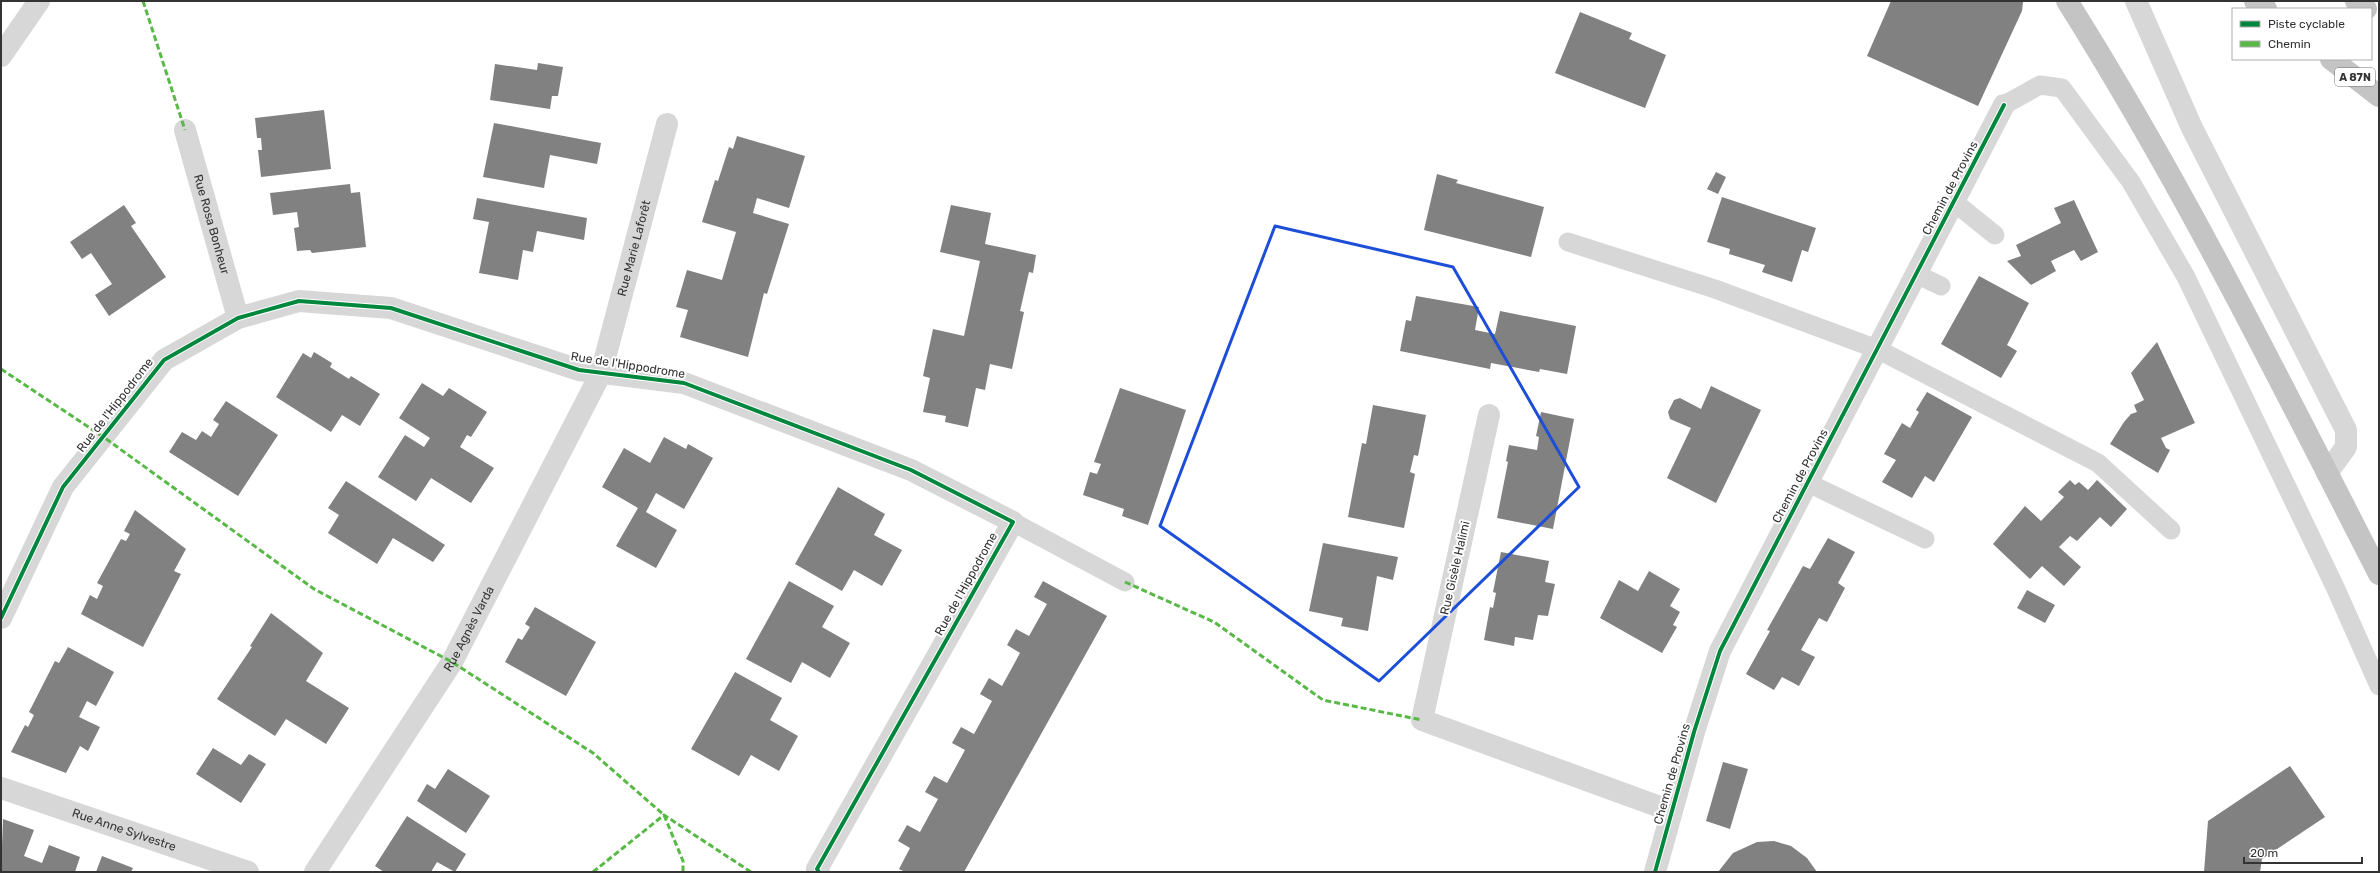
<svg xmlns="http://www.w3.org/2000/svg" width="2380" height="873" font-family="Rubik,sans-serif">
<rect width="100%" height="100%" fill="#fff"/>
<path fill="#818181" d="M 1891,1 L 2023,2 L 2022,11 L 1978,106 L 1867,56 Z
M 1580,12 L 1632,33 L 1629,39 L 1666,55 L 1645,108 L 1555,73 Z
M 538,63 L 563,67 L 558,96 L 552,96 L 550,109 L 490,100 L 495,64 L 537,70 Z
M 324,110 L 331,169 L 261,177 L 258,150 L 262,150 L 261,138 L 257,138 L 255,118 Z
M 494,123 L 601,143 L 597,164 L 550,155 L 544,188 L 483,177 Z
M 737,136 L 805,156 L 789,208 L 757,198 L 753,213 L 789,224 L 767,294 L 764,293 L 748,357 L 680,337 L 688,310 L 676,307 L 687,270 L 722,280 L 736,232 L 702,222 L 715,180 L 718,181 L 729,147 L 733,149 Z
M 1716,172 L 1726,177 L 1718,194 L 1707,189 Z
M 1437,174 L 1458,180 L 1456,183 L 1544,207 L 1531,257 L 1424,230 Z
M 350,184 L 351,193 L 360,192 L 366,247 L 312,253 L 310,250 L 297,251 L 294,228 L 299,227 L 297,212 L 273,215 L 270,193 Z
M 1722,197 L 1816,228 L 1808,252 L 1802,250 L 1792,282 L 1762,272 L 1765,265 L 1729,254 L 1730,249 L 1707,242 Z
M 477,198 L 587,218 L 584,240 L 537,231 L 533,252 L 523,250 L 518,280 L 479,273 L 489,222 L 473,219 Z
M 2074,200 L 2098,252 L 2081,261 L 2074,250 L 2051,261 L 2056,271 L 2031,285 L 2007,261 L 2021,256 L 2016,245 L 2061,223 L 2054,208 Z
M 124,205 L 136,223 L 131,226 L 166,277 L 109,316 L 95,295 L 112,284 L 91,253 L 82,259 L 70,242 Z
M 951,205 L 991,213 L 985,244 L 1036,255 L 1033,273 L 1029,272 L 1020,311 L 1024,312 L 1012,369 L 990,364 L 985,390 L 976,388 L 968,427 L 945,422 L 946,416 L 923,412 L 930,378 L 923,376 L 933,329 L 964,336 L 980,261 L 940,252 Z
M 1979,276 L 2029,303 L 2007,345 L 2017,351 L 2001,378 L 1941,344 Z
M 1416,296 L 1479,307 L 1475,330 L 1495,334 L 1500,311 L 1576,326 L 1567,374 L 1540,369 L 1539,372 L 1491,363 L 1490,369 L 1400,351 L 1406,320 L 1411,321 Z
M 2157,342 L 2195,423 L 2161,438 L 2166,448 L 2170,450 L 2158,473 L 2110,444 L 2124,422 L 2131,414 L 2137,412 L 2134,405 L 2144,400 L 2131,373 Z
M 314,352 L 332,363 L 330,367 L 349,379 L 351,376 L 380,394 L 360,426 L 342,415 L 331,432 L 276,397 L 303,353 L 311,358 Z
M 422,383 L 443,396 L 449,388 L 487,412 L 471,437 L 467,435 L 460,447 L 494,468 L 471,503 L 431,478 L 416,501 L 378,477 L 405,435 L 424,447 L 430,438 L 399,418 Z
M 1711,386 L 1761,410 L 1716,503 L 1667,478 L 1691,428 L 1670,419 L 1668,412 L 1674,400 L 1680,398 L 1701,409 Z
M 1120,388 L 1186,410 L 1148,525 L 1122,516 L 1124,509 L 1083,495 L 1090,472 L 1097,474 L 1101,464 L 1094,462 Z
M 1927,392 L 1972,417 L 1934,482 L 1925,476 L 1912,498 L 1882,482 L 1896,460 L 1884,454 L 1902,423 L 1910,428 L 1919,412 L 1916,410 Z
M 226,401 L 278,435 L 238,496 L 169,452 L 182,432 L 196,440 L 202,431 L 211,437 L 219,424 L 213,420 Z
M 1373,405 L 1426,415 L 1418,456 L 1414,455 L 1410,472 L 1415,474 L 1404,528 L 1348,517 L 1362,443 L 1366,444 Z
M 1541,412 L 1574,419 L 1553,529 L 1497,518 L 1508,462 L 1506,461 L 1509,445 L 1537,450 L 1539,437 L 1536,436 Z
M 664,437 L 686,449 L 688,444 L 713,458 L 684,509 L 656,493 L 646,512 L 677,530 L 656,568 L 616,546 L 638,508 L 602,487 L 624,448 L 650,463 Z
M 2070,480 L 2075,485 L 2079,482 L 2088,490 L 2097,480 L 2127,509 L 2111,527 L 2100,517 L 2077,541 L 2070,536 L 2059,547 L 2081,567 L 2064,586 L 2042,566 L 2030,579 L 1993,544 L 2025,506 L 2041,521 L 2064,497 L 2058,492 Z
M 346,481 L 445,545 L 433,562 L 393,538 L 377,564 L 328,533 L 339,515 L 328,508 Z
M 838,487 L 885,514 L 874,535 L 902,550 L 882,586 L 854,570 L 842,591 L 795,564 Z
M 135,510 L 186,549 L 174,571 L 181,574 L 143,647 L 81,614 L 90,595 L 97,599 L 103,586 L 97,583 L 121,539 L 126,541 L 130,534 L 124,531 Z
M 1828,538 L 1855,552 L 1838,583 L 1845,588 L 1827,622 L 1819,618 L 1801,650 L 1815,657 L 1799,686 L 1782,677 L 1774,690 L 1746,674 L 1770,631 L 1767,630 L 1803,566 L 1810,569 Z
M 1323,543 L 1398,557 L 1393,580 L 1377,576 L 1368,631 L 1341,626 L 1343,618 L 1309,611 Z
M 1501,552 L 1549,561 L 1545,582 L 1555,584 L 1548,616 L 1538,615 L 1533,640 L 1515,637 L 1514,646 L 1484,640 L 1490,607 L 1493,608 L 1496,593 L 1493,592 Z
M 1649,571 L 1680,589 L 1670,606 L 1680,612 L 1673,625 L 1677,627 L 1662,653 L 1600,618 L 1619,580 L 1638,591 Z
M 789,581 L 834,606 L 822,627 L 850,643 L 830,678 L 802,662 L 791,683 L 746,659 Z
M 1043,581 L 1107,616 L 964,872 L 905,872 L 899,869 L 910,848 L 898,841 L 907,825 L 920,832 L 938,799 L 925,792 L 934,776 L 947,783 L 965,750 L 952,743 L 961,727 L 974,734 L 992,701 L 980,694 L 989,678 L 1002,686 L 1020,653 L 1007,645 L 1016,629 L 1029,636 L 1047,604 L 1034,597 Z
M 2027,590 L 2055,605 L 2045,623 L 2017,608 Z
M 535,607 L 596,642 L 566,696 L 505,662 L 518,638 L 522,640 L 530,627 L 525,624 Z
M 271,613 L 323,653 L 306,681 L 349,708 L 326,744 L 286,719 L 275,736 L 217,699 L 252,647 L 250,646 Z
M 68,647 L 114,672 L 96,706 L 87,701 L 79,717 L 100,727 L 88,751 L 80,746 L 66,773 L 11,752 L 25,725 L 28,727 L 34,715 L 29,712 L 55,661 L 59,663 Z
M 735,672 L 782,698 L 770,720 L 798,736 L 779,771 L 751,755 L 739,776 L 691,749 Z
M 213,748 L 241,765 L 249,754 L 266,764 L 241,803 L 196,774 Z
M 1723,762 L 1748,769 L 1730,829 L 1706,821 Z
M 2290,766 L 2325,817 L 2262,859 L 2260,872 L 2204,872 L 2208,821 Z
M 448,769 L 490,796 L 466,833 L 417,801 L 427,784 L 435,789 Z
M 407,816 L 466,854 L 455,872 L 437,862 L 431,872 L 384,872 L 375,866 Z
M 3,819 L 34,830 L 24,856 L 42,863 L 49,845 L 80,857 L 75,872 L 1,872 Z
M 1757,842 L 1774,841 L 1791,846 L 1807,858 L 1817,872 L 1718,872 L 1733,853 Z
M 102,856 L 133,868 L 131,872 L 96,872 Z"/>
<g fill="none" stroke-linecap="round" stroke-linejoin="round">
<path stroke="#d7d7d7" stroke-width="19" d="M 2004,105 L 2040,85 L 2062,88 L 2131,182 L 2186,277 L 2335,587 L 2379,686
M 1954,202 L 1995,235
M 1568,242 L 1715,289 L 1877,349 L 2098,463 L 2171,530
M 1916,274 L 1941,286
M 1808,483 L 1925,539
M 1013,522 L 1125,582"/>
<g stroke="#d7d7d7" stroke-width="22">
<path d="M 2136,1 L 2192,128 L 2346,430 L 2346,447 L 2327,473"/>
<path d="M 1,56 L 39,1"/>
<path id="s1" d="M 185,130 L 238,318"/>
<path d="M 1489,415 L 1422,720 L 1671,811"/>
<path d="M 1,618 L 63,487 L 164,360 L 238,318 L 299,301 L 391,308 L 579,370 L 684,383 L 911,470 L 1013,522 L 817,869 L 819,872"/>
<path id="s2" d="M 1,788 L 248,872"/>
<path id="s3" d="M 315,872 L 452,662 L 601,373 L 667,124"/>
<path d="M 1655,872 L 1694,732 L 1720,651 L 2004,105"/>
</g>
<path stroke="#c4c4c4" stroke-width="22" d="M 2067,1 C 2183,185 2280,381 2379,574
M 2255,1 L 2266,9
M 2356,1 L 2366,9
M 2331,59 L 2379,96"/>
<path stroke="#58b947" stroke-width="3" stroke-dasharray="6 3" stroke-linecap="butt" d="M 143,1 L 185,130
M 1,369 L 102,436 L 314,589 L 452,662 L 593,753 L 664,815 L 683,861 L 683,872
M 1125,582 L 1214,622 L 1323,700 L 1422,720
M 593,872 L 664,815 L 751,872"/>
<g stroke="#fff" stroke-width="6">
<path id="cycleway" d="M 1,618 L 63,487 L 164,360 L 238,318 L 299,301 L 391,308 L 579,370 L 684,383 L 911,470 L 1013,522 L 817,869 L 819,872
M 1655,872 L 1694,732 L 1720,651 L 2004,105"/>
</g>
<use href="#cycleway" stroke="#00873e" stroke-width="4"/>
</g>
<path fill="none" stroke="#1d4ed8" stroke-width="3" stroke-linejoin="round" d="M 1275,226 L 1453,267 L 1579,487 L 1379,681 L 1160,526 Z"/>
<g text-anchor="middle" stroke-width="4" stroke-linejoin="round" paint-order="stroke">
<rect fill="#fff" stroke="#707070" stroke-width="1" x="2335" y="68" width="40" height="18" rx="3"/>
<g font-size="11" font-weight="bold" fill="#333">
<text x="2355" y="81">A 87N</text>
</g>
<g font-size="12" fill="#333" stroke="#fff">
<text transform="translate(1950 188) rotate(-62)" y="4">Chemin de Provins</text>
<text dy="4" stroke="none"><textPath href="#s1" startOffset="98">Rue Rosa Bonheur</textPath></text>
<text dy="4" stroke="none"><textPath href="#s3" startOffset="705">Rue Marie Laforêt</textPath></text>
<text transform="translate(628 365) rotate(9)" y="4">Rue de l'Hippodrome</text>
<text transform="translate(115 405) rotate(-52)" y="4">Rue de l'Hippodrome</text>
<text transform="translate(1800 476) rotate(-62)" y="4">Chemin de Provins</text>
<text transform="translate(1455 568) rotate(-77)" y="4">Rue Gisèle Halimi</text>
<text transform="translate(966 584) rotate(-61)" y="4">Rue de l'Hippodrome</text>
<text dy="4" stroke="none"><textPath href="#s3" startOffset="288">Rue Agnès Varda</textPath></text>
<text transform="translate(1672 774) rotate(-74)" y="4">Chemin de Provins</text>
<text dy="4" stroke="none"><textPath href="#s2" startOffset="130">Rue Anne Sylvestre</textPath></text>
</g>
</g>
<rect width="2380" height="873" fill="none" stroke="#333333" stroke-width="4"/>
<rect x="2232" y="8" width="140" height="52" fill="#ffffff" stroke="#adadad"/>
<rect x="2240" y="21" width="20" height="6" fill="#00873e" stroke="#adadad"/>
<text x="2268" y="28" font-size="12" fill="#333333">Piste cyclable</text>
<rect x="2240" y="41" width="20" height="6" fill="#58b947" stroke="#adadad"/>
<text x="2268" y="48" font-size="12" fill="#333333">Chemin</text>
<path d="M2244 857v6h118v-6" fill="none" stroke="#333333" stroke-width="2"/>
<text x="2250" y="857" font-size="12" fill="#333333" stroke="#ffffff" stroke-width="3" paint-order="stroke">20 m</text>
</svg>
